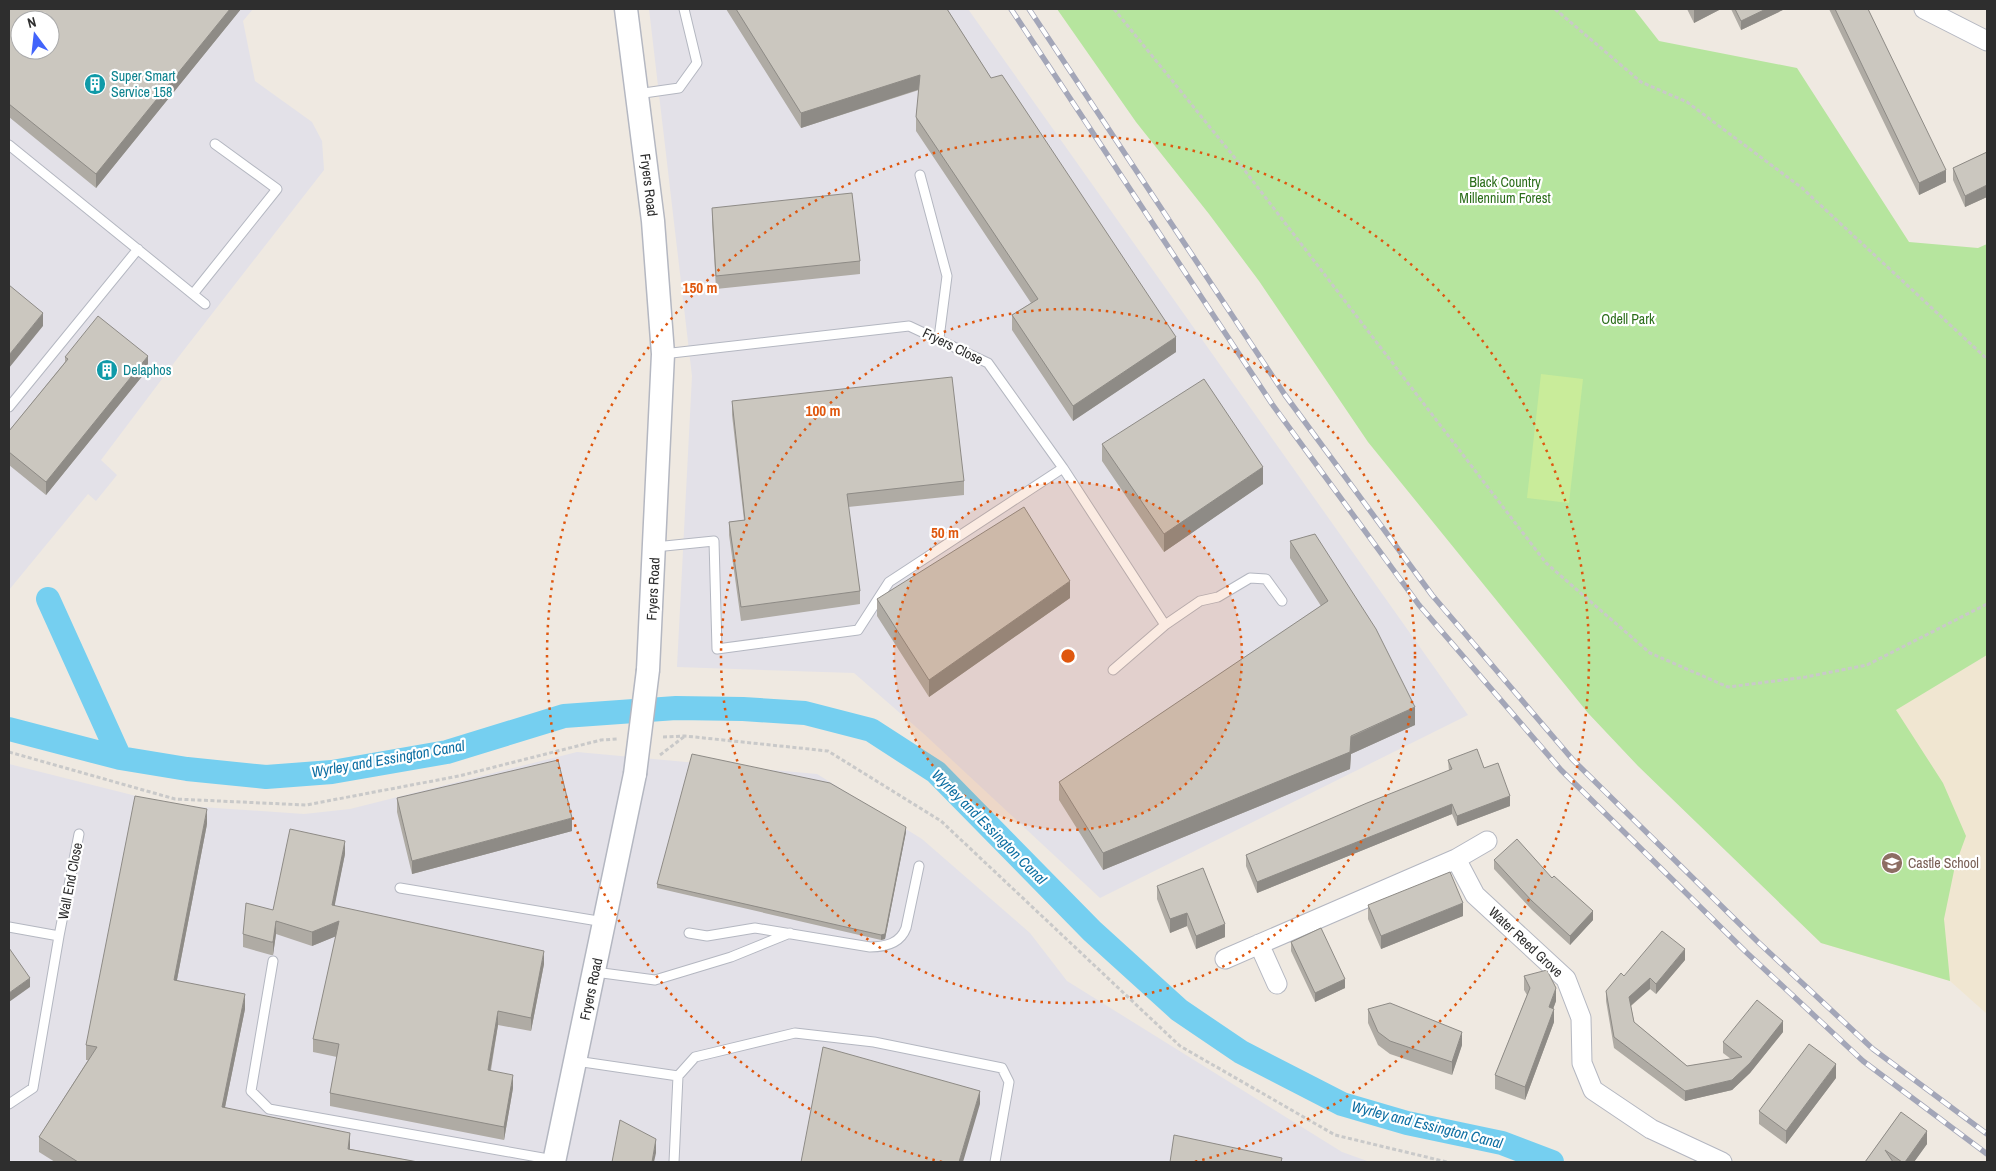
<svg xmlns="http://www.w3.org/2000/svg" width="1996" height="1171" font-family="'Archivo Narrow',sans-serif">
<rect width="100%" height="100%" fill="#efe9e1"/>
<path fill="#e3e1e8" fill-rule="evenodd" d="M 9,9 L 253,9 L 243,21 L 255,81 L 312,122 L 322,141 L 324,170 L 180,355 L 101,460 L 117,475 L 96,501 L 88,494 L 9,590 ZM 20,20 L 50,20 L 50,50 L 20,50 Z
M 649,9 L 968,9 L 1468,715 L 1100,898 L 924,734 L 854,673 L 677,667 L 692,376 Z
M 577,752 L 817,774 L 922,839 L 1030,933 L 1067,981 L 1342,1152 L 1370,1162 L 9,1162 L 9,764 L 172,805 L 304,814 L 350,809 Z"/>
<path fill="#f0e6d1" d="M 1987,655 L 1987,1014 L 1950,981 L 1821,943 L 1772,782 Z"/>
<path fill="#b6e59e" d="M 1057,9 L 1634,9 L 1659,41 L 1797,68 L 1909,242 L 1978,248 L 1987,244 L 1987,655 L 1896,710 L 1943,783 L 1966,836 L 1955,866 L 1944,919 L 1950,981 L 1821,943 L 1638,766 L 1588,713 L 1368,442 L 1259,281 L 1209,214 L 1136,122 Z"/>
<path fill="#c9ec9a" d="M 1541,374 L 1583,379 L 1569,503 L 1527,498 Z"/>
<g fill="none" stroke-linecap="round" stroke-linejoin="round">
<path stroke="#75cff0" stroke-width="24" d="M 48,599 L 120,758
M 9,729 L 120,758 L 187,769 L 266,777 L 332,772 L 447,752 L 564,716 L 676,708 L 743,709 L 805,713 L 871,730 L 936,772 L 1092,931 L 1179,1010 L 1241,1052 L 1342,1104 L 1407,1123 L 1502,1143 L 1552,1162"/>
<g stroke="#b4b7c1" stroke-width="11">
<path id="service" d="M 637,94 L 679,88 L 697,63 L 684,9
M 9,145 L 205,304
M 920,175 L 947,276 L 939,338
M 193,294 L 277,189 L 215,144
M 663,354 L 909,326 L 988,363 L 1063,468 L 1165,625
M 9,407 L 138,249
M 655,547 L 714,541 L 717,649 L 858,630 L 889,582 L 1063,468
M 1113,670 L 1165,625 L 1200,601 L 1218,597 L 1250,578 L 1266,579 L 1282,601
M 400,888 L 604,922
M 9,927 L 59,936 L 79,834
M 689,933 L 707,936 L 755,928 L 870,947 C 885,947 900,944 906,928 L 919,866
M 273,961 L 251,1091 L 269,1109 L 554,1160
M 595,972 L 655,980 L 731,957 L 790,933
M 576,1061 L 678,1076 L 695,1057 L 795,1033 L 874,1042 L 1002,1068 L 1009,1082 L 995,1162
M 9,1104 L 33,1088 L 59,936
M 674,1162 L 678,1076"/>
</g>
<g stroke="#b4b7c1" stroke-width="21">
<path id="minor" d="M 1924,9 L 1987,41
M 1456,859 L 1475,895 L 1566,979 L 1581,1018 L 1582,1063 L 1593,1090 L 1651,1129 L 1722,1162
M 1259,944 L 1277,984
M 1225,959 L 1456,859 L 1487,841"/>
</g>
<g stroke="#b4b7c1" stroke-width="25">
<path id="tertiary" d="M 626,9 L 653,221 L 663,354 L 648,670
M 554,1162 L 635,774"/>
</g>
<path stroke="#c9c9c9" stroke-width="3" stroke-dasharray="4 2.5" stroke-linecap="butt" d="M 1114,9 L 1239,163 L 1546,563 L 1650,653 L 1728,687 L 1806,677 L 1867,665 L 1987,604
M 1555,9 L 1641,82 L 1687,102 L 1802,188 L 1987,359
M 663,737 L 685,736 L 828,751 L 941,821 L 1180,1046 L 1335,1135 L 1447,1162
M 9,752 L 175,799 L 306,805 L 459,776 L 601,740 L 617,739
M 660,755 L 685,736"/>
<use href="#service" stroke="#fff" stroke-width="9"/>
<use href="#minor" stroke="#fff" stroke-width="19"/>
<use href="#tertiary" stroke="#fff" stroke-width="22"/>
<g stroke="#a3a6b8" stroke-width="5.5">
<path id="rail" d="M 1011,9 L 1272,404 L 1419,605 L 1561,770 L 1747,953 L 1863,1061 L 1987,1154
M 1029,9 L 1285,395 L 1432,595 L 1573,760 L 1758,942 L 1873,1049 L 1987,1134"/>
</g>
<use href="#rail" stroke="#fff" stroke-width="4" stroke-dasharray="11" stroke-linecap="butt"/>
<g stroke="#b4b7c1" stroke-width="25" stroke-linecap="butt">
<path id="tertiary-bridge" d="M 635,774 L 648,670"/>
</g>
<use href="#tertiary-bridge" stroke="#fff" stroke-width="22"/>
</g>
<path fill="#afaba4" d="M 9,9 L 241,9 L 96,188 L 9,117 Z
M 726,9 L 947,9 L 991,78 L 1176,352 L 1073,421 L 1012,330 L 1012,315 L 1031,303 L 916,131 L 916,117 L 919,90 L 801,128 Z
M 1687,9 L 1721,9 L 1694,23 Z
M 1731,9 L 1785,9 L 1741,30 Z
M 1829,9 L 1868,9 L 1946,182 L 1919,195 Z
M 1987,152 L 1987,197 L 1965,207 L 1953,180 L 1953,168 Z
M 712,208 L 860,261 L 860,274 L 716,289 L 712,221 Z
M 65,357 L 148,369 L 46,495 L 9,465 L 9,431 L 65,362 Z
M 732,401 L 964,481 L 964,495 L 848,507 L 860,591 L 860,604 L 741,621 L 729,535 L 729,522 L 744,520 L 732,415 Z
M 1102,444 L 1263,484 L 1164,552 L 1102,461 Z
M 1290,541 L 1415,725 L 1351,754 L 1350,769 L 1103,870 L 1059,800 L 1059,782 L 1321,606 L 1290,558 Z
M 1070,598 L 929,697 L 877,616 L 877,599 Z
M 1448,760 L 1484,768 L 1510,806 L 1457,826 L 1452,814 L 1257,893 L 1246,866 L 1246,855 L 1449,771 Z
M 397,798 L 572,831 L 412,874 L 397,812 Z
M 207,824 L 177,980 L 245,1009 L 225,1107 L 350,1149 L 418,1162 L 55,1162 L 39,1152 L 39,1137 L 88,1060 L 86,1060 L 86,1045 Z
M 906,832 L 885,939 L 881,940 L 657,888 L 657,884 Z
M 345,854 L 334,906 L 544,964 L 531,1031 L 498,1025 L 491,1070 L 513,1088 L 504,1140 L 330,1106 L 330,1093 L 337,1057 L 313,1052 L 313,1039 L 336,936 L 312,946 L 276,934 L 273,955 L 271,955 L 243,947 L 243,934 L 273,910 Z
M 1494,860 L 1552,878 L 1593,920 L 1570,945 L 1532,910 L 1494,869 Z
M 1157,886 L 1225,937 L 1196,949 L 1187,926 L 1170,933 L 1157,899 Z
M 1368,905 L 1463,916 L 1381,949 L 1368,919 Z
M 1291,942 L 1345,988 L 1315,1002 L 1291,951 Z
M 1685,960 L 1656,994 L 1650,989 L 1631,1006 L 1634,1022 L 1687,1066 L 1731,1059 L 1723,1053 L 1723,1042 L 1783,1032 L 1750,1073 L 1732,1090 L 1685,1101 L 1614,1048 L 1606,1001 L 1606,991 Z
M 1524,976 L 1556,1001 L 1553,1009 L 1554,1022 L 1525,1100 L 1495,1089 L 1495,1075 L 1527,995 L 1524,990 Z
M 1368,1009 L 1462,1045 L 1452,1075 L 1390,1054 L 1378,1045 L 1368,1023 Z
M 1836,1078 L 1786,1144 L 1759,1124 L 1759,1111 Z
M 1901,1112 L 1927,1144 L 1914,1162 L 1865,1162 Z"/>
<path fill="#8e8b86" d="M 230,9 L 241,9 L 96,188 L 96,174 Z
M 1694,9 L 1721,9 L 1694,23 Z
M 1766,9 L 1785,9 L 1741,30 L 1741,21 Z
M 920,75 L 920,89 L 801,128 L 801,113 Z
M 1946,170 L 1946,182 L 1919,195 L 1919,183 Z
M 1987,185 L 1987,197 L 1965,207 L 1965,196 Z
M 43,313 L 43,326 L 9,368 L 9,355 Z
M 1176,337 L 1176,352 L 1073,421 L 1073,406 Z
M 148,356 L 148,369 L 46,495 L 46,482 Z
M 1263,467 L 1263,484 L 1164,552 L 1164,534 Z
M 1070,581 L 1070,598 L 929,697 L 929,680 Z
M 1415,707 L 1415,725 L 1351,754 L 1350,769 L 1103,870 L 1103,853 Z
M 1510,796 L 1510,806 L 1457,826 L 1457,816 Z
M 1452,804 L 1452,814 L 1257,893 L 1257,882 Z
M 207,809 L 207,824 L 174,995 L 174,980 Z
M 572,818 L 572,831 L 412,874 L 412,861 Z
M 906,827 L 906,832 L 885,939 L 881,940 L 881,935 Z
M 345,841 L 345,854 L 332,919 L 332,905 Z
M 1463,903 L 1463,916 L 1381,949 L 1381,936 Z
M 1593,911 L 1593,920 L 1570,945 L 1570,936 Z
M 1187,913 L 1187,926 L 1170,933 L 1170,919 Z
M 276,921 L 276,934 L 273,955 L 273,942 Z
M 339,921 L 339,935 L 312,946 L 312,932 Z
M 1225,924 L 1225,937 L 1196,949 L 1196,936 Z
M 1685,949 L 1685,960 L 1656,994 L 1656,984 Z
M 544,951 L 544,964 L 531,1031 L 531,1018 Z
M 30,978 L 30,987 L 9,1002 L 9,993 Z
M 1650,978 L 1650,989 L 1629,1007 L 1629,997 Z
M 1345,979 L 1345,988 L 1315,1002 L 1315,993 Z
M 1556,988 L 1556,1001 L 1549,1020 L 1549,1007 Z
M 245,994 L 245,1009 L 222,1122 L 222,1107 Z
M 1554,1009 L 1554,1022 L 1525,1100 L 1525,1087 Z
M 498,1011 L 498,1025 L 488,1083 L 488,1070 Z
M 1783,1021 L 1783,1032 L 1750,1073 L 1732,1090 L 1685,1101 L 1685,1091 L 1732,1080 Z
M 1462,1032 L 1462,1045 L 1452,1075 L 1452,1062 Z
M 1836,1064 L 1836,1078 L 1786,1144 L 1786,1131 Z
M 513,1075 L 513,1088 L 504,1140 L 504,1127 Z
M 980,1091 L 980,1104 L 963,1162 L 959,1162 Z
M 1927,1131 L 1927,1144 L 1914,1162 L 1905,1162 Z
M 350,1133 L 350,1148 L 348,1162 L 348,1149 Z
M 656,1139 L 656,1153 L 654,1162 L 652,1162 Z"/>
<path fill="#cbc7bf" stroke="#8e8b86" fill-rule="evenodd" d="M 9,9 L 230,9 L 96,174 L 9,104 ZM 20,20 L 50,20 L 50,50 L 20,50 Z
M 736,9 L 947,9 L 991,78 L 1002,75 L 1176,337 L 1073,406 L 1012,315 L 1038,299 L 916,117 L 920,75 L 801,113 Z
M 1735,9 L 1766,9 L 1741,21 Z
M 1835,9 L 1868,9 L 1946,170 L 1919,183 Z
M 1987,152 L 1987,185 L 1965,196 L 1953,168 Z
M 852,193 L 860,261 L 716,276 L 712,208 Z
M 9,285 L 43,313 L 9,355 Z
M 98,316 L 148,356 L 46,482 L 9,452 L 9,431 L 68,359 L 65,357 Z
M 952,377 L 964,481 L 847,494 L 860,591 L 741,607 L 729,522 L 745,520 L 732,401 Z
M 1204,379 L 1263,467 L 1164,534 L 1102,444 Z
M 1024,507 L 1070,581 L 929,680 L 877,599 Z
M 1315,534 L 1376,629 L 1415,707 L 1351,736 L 1350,752 L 1103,853 L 1059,782 L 1328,601 L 1290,541 Z
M 1477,749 L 1484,768 L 1498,763 L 1510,796 L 1457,816 L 1452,804 L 1257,882 L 1246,855 L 1367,803 L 1452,769 L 1448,760 Z
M 692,754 L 830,783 L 906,827 L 885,934 L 881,935 L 657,884 Z
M 558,760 L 572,818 L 412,861 L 397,798 Z
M 135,796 L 207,809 L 174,980 L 245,994 L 222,1107 L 350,1133 L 348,1149 L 418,1162 L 78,1162 L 39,1137 L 97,1047 L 86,1045 Z
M 290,829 L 345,841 L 332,905 L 544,951 L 531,1018 L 498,1011 L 488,1070 L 513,1075 L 504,1127 L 330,1093 L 339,1044 L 313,1039 L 339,921 L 312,932 L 276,921 L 273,942 L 271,942 L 243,934 L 246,903 L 273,910 Z
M 1517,839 L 1552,878 L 1554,876 L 1593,911 L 1570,936 L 1532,901 L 1494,860 Z
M 1203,868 L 1225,924 L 1196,936 L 1187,913 L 1170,919 L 1157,886 Z
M 1450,872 L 1463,903 L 1381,936 L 1368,905 Z
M 1321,928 L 1345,979 L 1315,993 L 1291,942 Z
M 1662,931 L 1685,949 L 1656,984 L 1650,978 L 1629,997 L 1634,1022 L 1687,1066 L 1742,1057 L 1723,1042 L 1757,1000 L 1783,1021 L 1750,1063 L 1732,1080 L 1685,1091 L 1614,1037 L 1606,991 L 1621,973 L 1624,976 Z
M 9,948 L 30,978 L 9,993 Z
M 1547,970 L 1556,988 L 1549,1007 L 1554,1009 L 1525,1087 L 1495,1075 L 1530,988 L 1524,976 Z
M 1390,1003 L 1462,1032 L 1452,1062 L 1390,1041 L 1378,1032 L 1368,1009 Z
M 1809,1044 L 1836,1064 L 1786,1131 L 1759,1111 Z
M 823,1047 L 980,1091 L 959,1162 L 801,1162 Z
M 1901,1112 L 1927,1131 L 1905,1162 L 1902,1162 L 1885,1150 L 1893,1162 L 1865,1162 Z
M 620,1120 L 656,1139 L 652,1162 L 612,1162 Z
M 1174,1135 L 1282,1158 L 1281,1162 L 1170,1162 Z"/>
<circle cx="1068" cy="656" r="174" fill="#df570e" fill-opacity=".12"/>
<g fill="none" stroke="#df570e" stroke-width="2.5" stroke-dasharray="2.5 5">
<circle cx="1068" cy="656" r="174"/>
<circle cx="1068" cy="656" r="347"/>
<path d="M942 1162A521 521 0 1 1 1194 1162"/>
</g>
<defs>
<g id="building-disc" transform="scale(1.125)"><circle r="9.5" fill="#0f9aa8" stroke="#fff"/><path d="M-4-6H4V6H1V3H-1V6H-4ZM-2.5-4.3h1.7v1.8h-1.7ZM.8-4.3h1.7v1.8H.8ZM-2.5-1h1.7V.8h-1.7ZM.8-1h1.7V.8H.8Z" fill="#fff"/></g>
<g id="school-disc" transform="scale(1.125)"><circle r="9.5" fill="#8d6e63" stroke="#fff"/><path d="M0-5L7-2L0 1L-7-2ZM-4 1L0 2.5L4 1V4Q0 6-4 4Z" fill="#fff"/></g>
</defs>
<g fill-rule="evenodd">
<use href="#building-disc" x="95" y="84"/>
<use href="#building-disc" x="107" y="370"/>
<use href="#school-disc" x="1892" y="863"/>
</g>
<g text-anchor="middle" stroke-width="4.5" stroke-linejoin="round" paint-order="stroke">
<g font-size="14" fill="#0d838f" stroke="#fff" text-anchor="start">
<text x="111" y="81">Super Smart<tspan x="111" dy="16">Service 158</tspan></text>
<text x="123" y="375">Delaphos</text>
</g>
<g font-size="14" fill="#2c6e1b" stroke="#fff">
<text x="1505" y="187">Black Country<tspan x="1505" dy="16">Millennium Forest</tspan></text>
<text x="1628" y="324">Odell Park</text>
</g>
<g font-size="14" fill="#2e2e2e" stroke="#fff">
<text transform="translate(649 185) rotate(83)" y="5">Fryers Road</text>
<text transform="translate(953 346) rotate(26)" y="5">Fryers Close</text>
<text transform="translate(653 589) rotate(-87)" y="5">Fryers Road</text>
<text transform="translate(70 881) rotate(-79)" y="5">Wall End Close</text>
<text transform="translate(1526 942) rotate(43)" y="5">Water Reed Grove</text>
<text transform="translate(591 989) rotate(-78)" y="5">Fryers Road</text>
</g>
<g font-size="14" fill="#785e54" stroke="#fff" text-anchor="start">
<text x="1908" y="868">Castle School</text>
</g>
<g font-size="15" font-style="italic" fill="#0d6fa3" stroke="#fff">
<text transform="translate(388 759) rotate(-10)" y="5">Wyrley and Essington Canal</text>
<text transform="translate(989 827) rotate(45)" y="5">Wyrley and Essington Canal</text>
<text transform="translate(1427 1125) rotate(14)" y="5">Wyrley and Essington Canal</text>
</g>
</g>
<circle cx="1068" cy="656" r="8" fill="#df570e" stroke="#fff" stroke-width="2.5"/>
<g font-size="15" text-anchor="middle" font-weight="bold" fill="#df570e" stroke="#fff" stroke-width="4.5" stroke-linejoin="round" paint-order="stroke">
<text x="700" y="293">150 m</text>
<text x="823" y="416">100 m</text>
<text x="945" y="538">50 m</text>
</g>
<rect width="1996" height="1171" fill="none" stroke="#2e2e2e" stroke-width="20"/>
<g transform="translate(35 35) rotate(345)"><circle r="24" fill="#ffffff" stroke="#ababab"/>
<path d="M0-4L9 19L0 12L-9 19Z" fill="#4264fb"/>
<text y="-8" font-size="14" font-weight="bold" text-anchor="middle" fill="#2e2e2e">N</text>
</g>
</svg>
